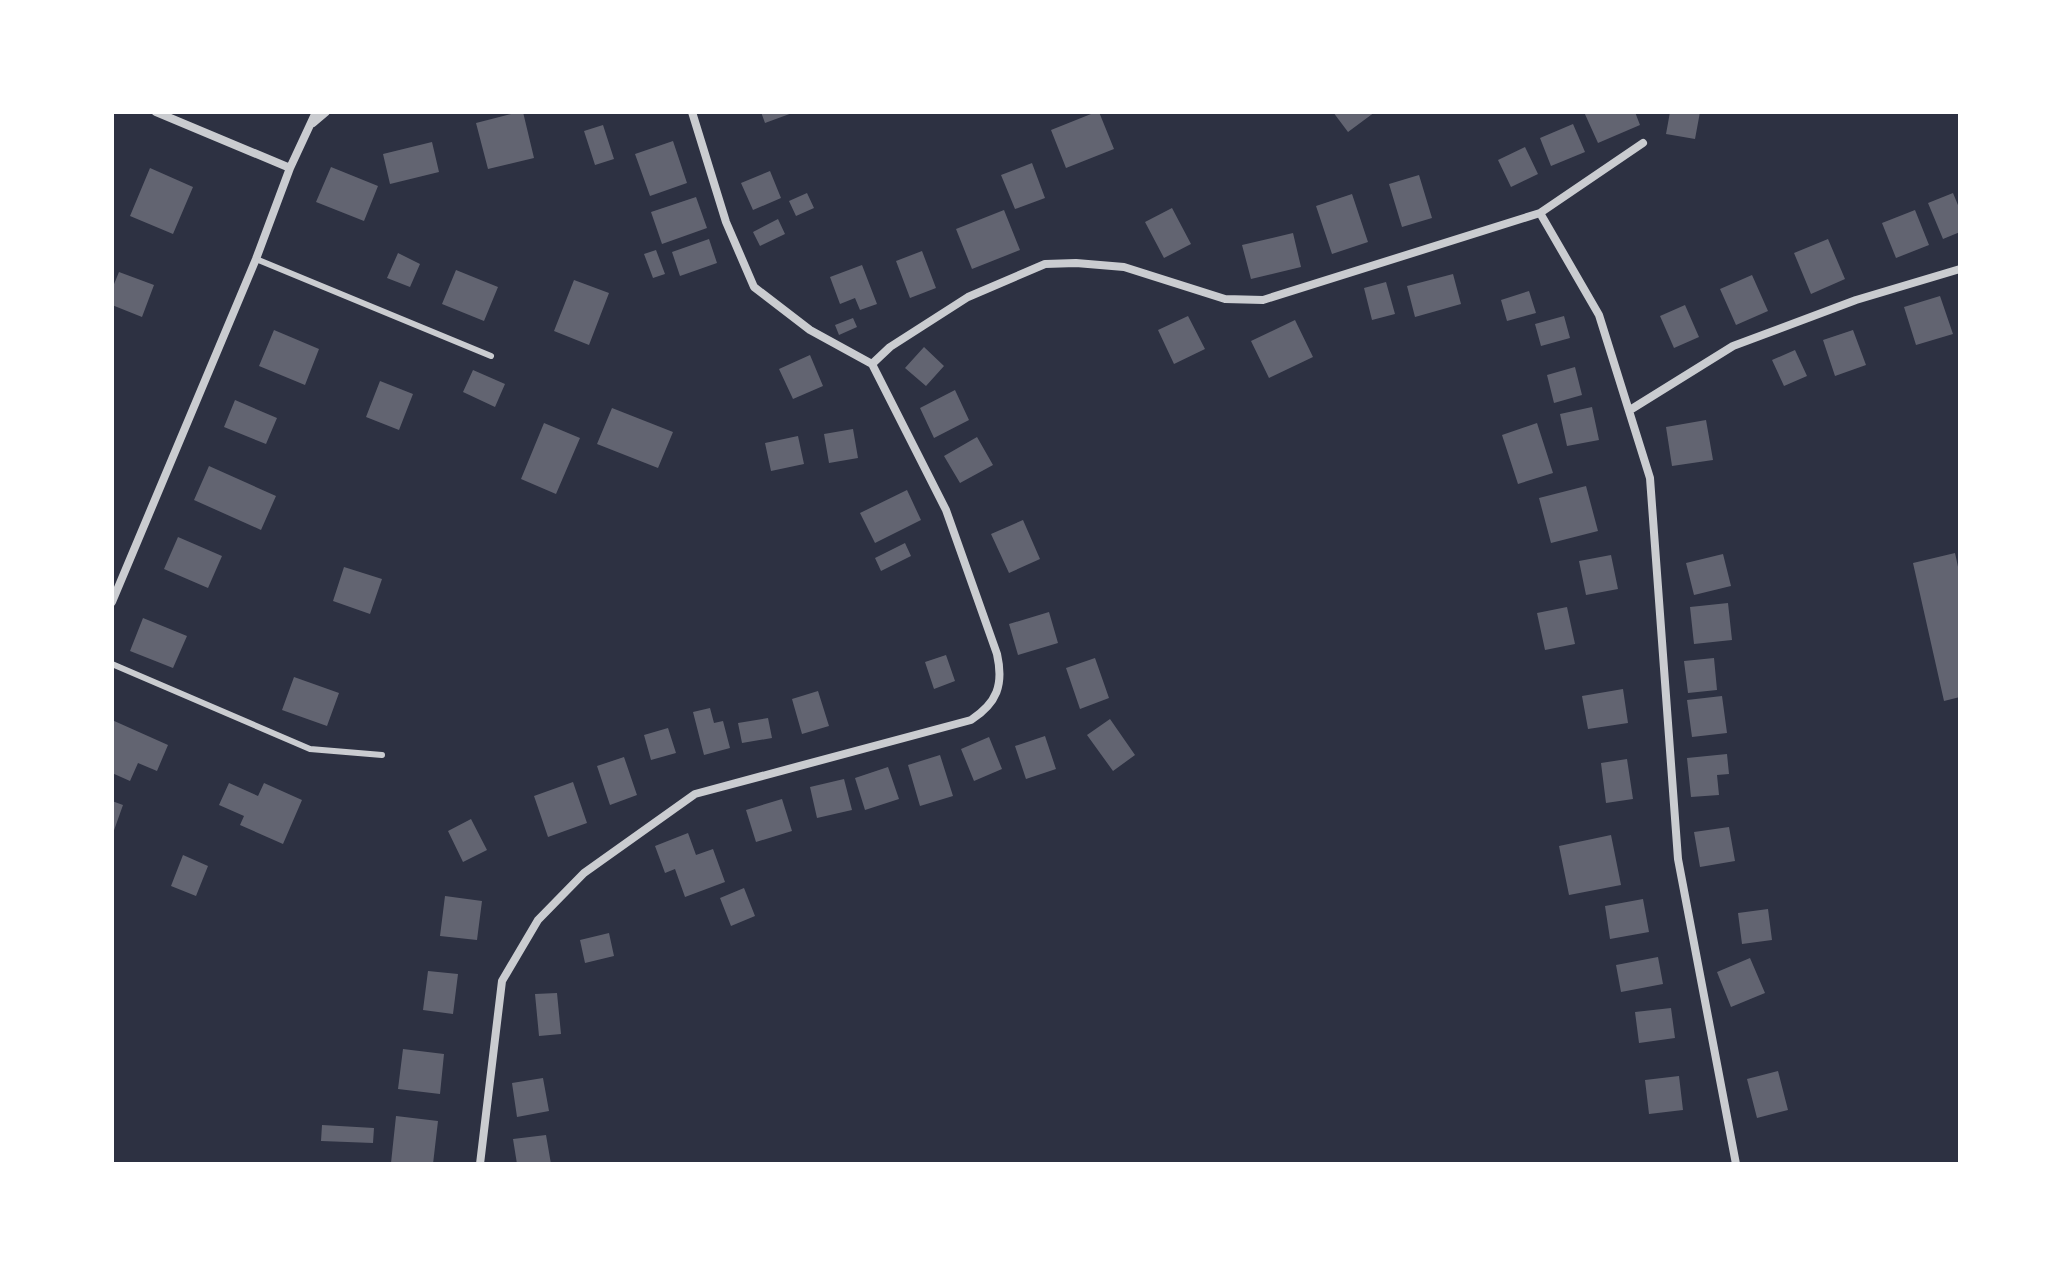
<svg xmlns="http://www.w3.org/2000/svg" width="2072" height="1276" font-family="Montserrat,sans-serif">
<rect width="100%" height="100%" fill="#2d3142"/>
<path fill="#626471" d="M 519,112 L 523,112 L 534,158 L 488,169 L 476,123 Z
M 761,112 L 795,112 L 765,123 Z
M 1096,112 L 1099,112 L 1114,149 L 1066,168 L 1051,130 Z
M 1333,112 L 1375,112 L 1348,132 Z
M 1584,112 L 1635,112 L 1640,125 L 1598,143 Z
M 1670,112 L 1700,112 L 1695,139 L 1666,134 Z
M 1573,124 L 1585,152 L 1551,166 L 1540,138 Z
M 603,125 L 614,159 L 595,165 L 584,131 Z
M 673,141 L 687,183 L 650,196 L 635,154 Z
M 432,142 L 439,172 L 390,184 L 383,154 Z
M 1525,147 L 1538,174 L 1511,187 L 1498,160 Z
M 1032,163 L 1045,198 L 1015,209 L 1001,175 Z
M 331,167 L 378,186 L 364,221 L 316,202 Z
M 150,168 L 193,187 L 173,234 L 130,216 Z
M 770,171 L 781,198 L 753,210 L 741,183 Z
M 1419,175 L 1432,218 L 1402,227 L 1389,184 Z
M 807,193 L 814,208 L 796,216 L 789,201 Z
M 1953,193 L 1960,210 L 1960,232 L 1943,239 L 1928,203 Z
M 1352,194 L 1368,242 L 1332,254 L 1316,206 Z
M 696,197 L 707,228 L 662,244 L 651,212 Z
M 1172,208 L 1191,244 L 1164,258 L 1145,222 Z
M 1004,210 L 1020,250 L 972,269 L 956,229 Z
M 1915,210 L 1929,245 L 1896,258 L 1882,223 Z
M 778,219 L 785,234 L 760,246 L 753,232 Z
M 1293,233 L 1301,267 L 1251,279 L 1242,245 Z
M 709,239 L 717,263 L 680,276 L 672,252 Z
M 1828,239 L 1845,279 L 1811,294 L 1794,253 Z
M 656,250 L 665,274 L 653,278 L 644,254 Z
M 922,251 L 936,288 L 910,298 L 896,261 Z
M 398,253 L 420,264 L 410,287 L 387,278 Z
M 862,265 L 877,304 L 860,310 L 855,298 L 840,304 L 830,277 Z
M 456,270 L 498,287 L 484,321 L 442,304 Z
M 119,272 L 154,285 L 142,317 L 112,305 L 112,289 Z
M 1453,274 L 1461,304 L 1415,317 L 1407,286 Z
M 1752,275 L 1768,311 L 1736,325 L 1720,289 Z
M 574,280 L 609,293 L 589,345 L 554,331 Z
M 1386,282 L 1395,314 L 1372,320 L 1364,288 Z
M 1529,291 L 1536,313 L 1507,321 L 1501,300 Z
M 1940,296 L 1953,334 L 1916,345 L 1904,307 Z
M 1685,305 L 1699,337 L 1674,348 L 1660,316 Z
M 1188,316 L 1205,349 L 1174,364 L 1158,330 Z
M 1564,316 L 1570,338 L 1541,346 L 1535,324 Z
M 853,318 L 857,327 L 839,335 L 835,325 Z
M 1295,320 L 1313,357 L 1269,378 L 1251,341 Z
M 274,330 L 319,349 L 305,385 L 259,366 Z
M 1853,330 L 1866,365 L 1835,376 L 1823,340 Z
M 924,347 L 944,366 L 926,386 L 905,368 Z
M 1795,350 L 1807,376 L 1784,386 L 1772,360 Z
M 810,355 L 823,386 L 793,399 L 779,369 Z
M 1575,367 L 1582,395 L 1554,403 L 1547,375 Z
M 473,370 L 505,384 L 495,407 L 463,392 Z
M 380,381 L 413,394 L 399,430 L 366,417 Z
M 955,390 L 969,420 L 934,438 L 920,408 Z
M 235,400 L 277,418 L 266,444 L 224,427 Z
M 1592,407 L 1599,440 L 1567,446 L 1560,414 Z
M 612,408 L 673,432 L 658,468 L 597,444 Z
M 1706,420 L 1713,460 L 1672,466 L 1666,427 Z
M 544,423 L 580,438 L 556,494 L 521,479 Z
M 1537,423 L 1553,473 L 1518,484 L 1502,435 Z
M 853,429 L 858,458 L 829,463 L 824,434 Z
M 798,436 L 804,464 L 771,471 L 765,443 Z
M 977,437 L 993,465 L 960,483 L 944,456 Z
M 209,466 L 276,496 L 261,530 L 194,500 Z
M 1586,486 L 1598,531 L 1551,543 L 1539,498 Z
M 907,490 L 921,520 L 875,543 L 860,513 Z
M 1023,520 L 1040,559 L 1009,573 L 991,534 Z
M 178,537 L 222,556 L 208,588 L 164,569 Z
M 905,543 L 911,556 L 881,571 L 875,558 Z
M 1955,553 L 1960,576 L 1960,697 L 1944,701 L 1913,563 Z
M 1723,554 L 1731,586 L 1694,595 L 1686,563 Z
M 1611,555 L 1618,589 L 1586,595 L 1579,561 Z
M 344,567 L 382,579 L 370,614 L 333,601 Z
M 1728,603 L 1732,640 L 1694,644 L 1690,607 Z
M 1567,607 L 1575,644 L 1545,650 L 1537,613 Z
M 1049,612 L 1058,643 L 1018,655 L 1009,624 Z
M 143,618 L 187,636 L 173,668 L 130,651 Z
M 946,655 L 955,681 L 934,689 L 925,662 Z
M 1095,658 L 1109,698 L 1080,709 L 1066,668 Z
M 1714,658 L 1717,690 L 1688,693 L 1684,661 Z
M 294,677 L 339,693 L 327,726 L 282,710 Z
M 1623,689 L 1628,723 L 1588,729 L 1582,696 Z
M 818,691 L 829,726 L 802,734 L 792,699 Z
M 1722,696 L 1727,733 L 1692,737 L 1687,700 Z
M 710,708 L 714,723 L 723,721 L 730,748 L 704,755 L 693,712 Z
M 768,718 L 772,738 L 742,743 L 738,723 Z
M 1110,719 L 1135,755 L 1113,771 L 1087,735 Z
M 112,720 L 168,745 L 157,771 L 138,763 L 130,781 L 112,773 Z
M 668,728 L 676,753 L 651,760 L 644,735 Z
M 1045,736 L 1056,769 L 1026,779 L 1015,746 Z
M 989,737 L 1002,769 L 974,781 L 961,749 Z
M 1727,754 L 1729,774 L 1717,775 L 1719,795 L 1691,797 L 1687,758 Z
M 940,755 L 953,796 L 920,806 L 908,765 Z
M 624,757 L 637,795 L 610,805 L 597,766 Z
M 1627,759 L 1633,799 L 1606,803 L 1601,763 Z
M 888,767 L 899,799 L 865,810 L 855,778 Z
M 844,779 L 852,810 L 817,818 L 810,787 Z
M 573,782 L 587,823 L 548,837 L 534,796 Z
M 229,783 L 258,796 L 264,783 L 302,800 L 283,844 L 240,825 L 244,816 L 219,805 Z
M 782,799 L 792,831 L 756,842 L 746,810 Z
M 112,801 L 123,805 L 112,836 Z
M 471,819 L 487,850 L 463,862 L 448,831 Z
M 1729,827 L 1735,861 L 1700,867 L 1694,832 Z
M 688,833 L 696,855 L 713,849 L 725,882 L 685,897 L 675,869 L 665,873 L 655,846 Z
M 1611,835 L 1621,885 L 1569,895 L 1559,846 Z
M 183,855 L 208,866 L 196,896 L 171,886 Z
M 744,888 L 755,916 L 731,926 L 720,898 Z
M 445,896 L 482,901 L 477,940 L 440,936 Z
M 1643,899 L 1649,932 L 1610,939 L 1605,906 Z
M 1768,909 L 1772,940 L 1742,944 L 1738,913 Z
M 609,933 L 614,956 L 585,963 L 580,940 Z
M 1658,957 L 1663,984 L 1621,992 L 1616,965 Z
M 1750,958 L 1765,993 L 1731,1007 L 1717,972 Z
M 428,971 L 458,974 L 453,1014 L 423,1010 Z
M 557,993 L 561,1034 L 539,1036 L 535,994 Z
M 1671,1008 L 1675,1038 L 1639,1043 L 1635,1012 Z
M 403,1049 L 444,1054 L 440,1094 L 398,1089 Z
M 1778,1071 L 1788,1110 L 1757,1118 L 1747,1079 Z
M 1679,1076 L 1683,1110 L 1649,1114 L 1645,1080 Z
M 543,1078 L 549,1111 L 517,1117 L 512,1083 Z
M 396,1116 L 438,1121 L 433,1164 L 391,1163 Z
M 322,1125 L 374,1128 L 373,1143 L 321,1141 Z
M 546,1135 L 551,1164 L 517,1164 L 513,1139 Z"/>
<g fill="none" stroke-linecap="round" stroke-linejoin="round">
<path stroke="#caccd0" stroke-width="6" d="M 256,259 L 491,356
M 112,664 L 310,749 L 382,755"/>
<path stroke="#caccd0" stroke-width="8" d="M 156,112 L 290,168
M 313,123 L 326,112
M 1540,213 L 1599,315 L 1650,478 L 1678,859 L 1736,1164
M 872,364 L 890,347 L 968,297 L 1045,264 L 1076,263 L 1124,267 L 1225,299 L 1263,300 L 1540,213 L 1643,143
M 1630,410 L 1733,346 L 1856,300 L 1960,269
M 112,602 L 256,259 L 290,168 L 316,112
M 480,1164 L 502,981 L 538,920 L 584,873 L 695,794 L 971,720 C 997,703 1004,685 997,654 L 946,510 L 872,364 L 810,330 L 754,287 L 726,222 L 692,112"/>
</g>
<rect width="2072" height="1276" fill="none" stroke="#ffffff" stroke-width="228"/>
</svg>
